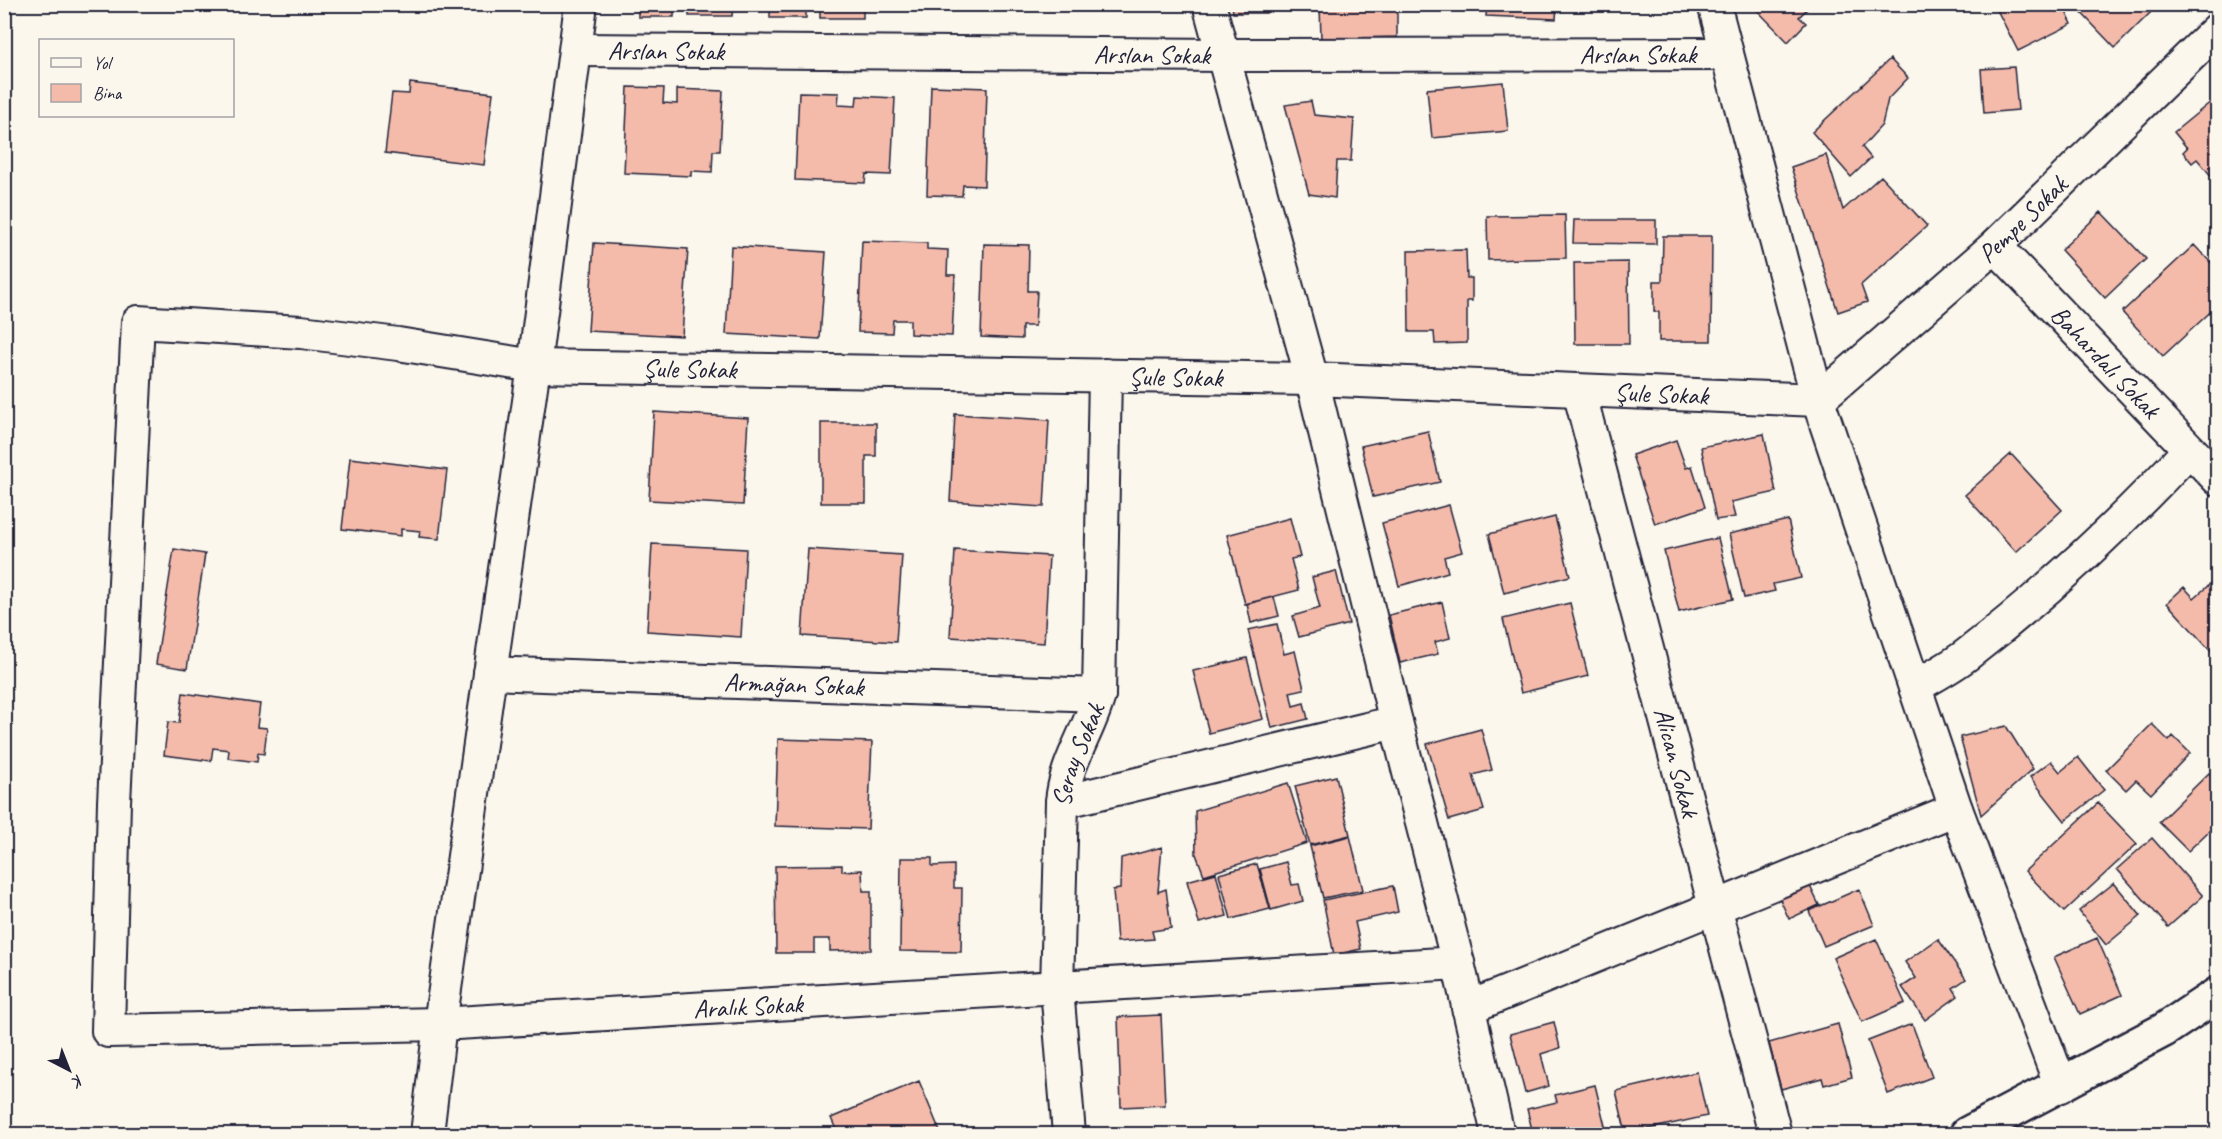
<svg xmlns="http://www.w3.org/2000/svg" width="2222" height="1139" font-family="Caveat,sans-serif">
<rect width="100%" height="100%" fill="#fbf7ec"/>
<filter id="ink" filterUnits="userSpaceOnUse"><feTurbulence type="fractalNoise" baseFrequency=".0167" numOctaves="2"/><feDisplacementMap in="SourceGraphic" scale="12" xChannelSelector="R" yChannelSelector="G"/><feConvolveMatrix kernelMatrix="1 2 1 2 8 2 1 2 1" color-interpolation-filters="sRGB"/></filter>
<g filter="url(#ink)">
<path fill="#f4bbab" stroke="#22223b" stroke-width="1.5" d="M 638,4 L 674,4 L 674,17 L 638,17 Z
M 689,4 L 733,4 L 732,16 L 689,16 Z
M 770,4 L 863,4 L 863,18 L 820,18 L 820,6 L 806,6 L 806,18 L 770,18 Z
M 1232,4 L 1285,4 L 1285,6 L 1266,5 L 1266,13 L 1233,13 Z
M 1397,4 L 1397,37 L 1321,39 L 1320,5 Z
M 1487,4 L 1557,4 L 1556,19 L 1486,16 Z
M 1758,4 L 1812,4 L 1799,17 L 1806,23 L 1788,42 L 1755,8 Z
M 1994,4 L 2062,4 L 2072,24 L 2018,51 Z
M 2073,4 L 2159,4 L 2115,48 Z
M 1890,59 L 1908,78 L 1888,99 L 1882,125 L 1862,147 L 1871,158 L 1851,177 L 1812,132 Z
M 2014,67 L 2018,110 L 1984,113 L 1981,69 Z
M 1503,82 L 1508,131 L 1432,138 L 1427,89 Z
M 410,83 L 493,93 L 484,165 L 385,153 L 392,93 L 409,94 Z
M 931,86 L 987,88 L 984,186 L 963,185 L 962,196 L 927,195 Z
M 628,87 L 664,88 L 663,103 L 677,104 L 677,89 L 723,91 L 720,151 L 713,151 L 712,172 L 691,171 L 691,176 L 624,173 Z
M 799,92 L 839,93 L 838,105 L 856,106 L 857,96 L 895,98 L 891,175 L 866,174 L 865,183 L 795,180 Z
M 1311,101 L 1314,115 L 1354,119 L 1351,161 L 1337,161 L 1335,198 L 1309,194 L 1285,105 Z
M 2212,101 L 2218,108 L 2218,184 L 2197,159 L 2192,163 L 2183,152 L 2187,148 L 2174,132 Z
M 1826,155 L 1843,210 L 1881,176 L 1927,226 L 1861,285 L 1867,302 L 1838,312 L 1791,167 Z
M 2101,212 L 2146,259 L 2105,298 L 2061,250 Z
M 1565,215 L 1566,258 L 1488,260 L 1487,216 Z
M 1574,220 L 1656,220 L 1656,244 L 1573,243 Z
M 1663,236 L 1712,236 L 1711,341 L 1659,341 L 1659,312 L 1654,312 L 1654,281 L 1662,281 Z
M 862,241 L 927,243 L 927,249 L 948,250 L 947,275 L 955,275 L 952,336 L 910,334 L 910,320 L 893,320 L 892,333 L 858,332 Z
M 594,243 L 688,249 L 682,336 L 588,331 Z
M 984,244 L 1029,245 L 1028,291 L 1037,291 L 1035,326 L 1022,326 L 1022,339 L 981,337 Z
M 2194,245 L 2218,270 L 2218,305 L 2163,356 L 2122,312 Z
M 731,246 L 826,252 L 820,339 L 726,334 Z
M 1466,250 L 1467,278 L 1472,278 L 1472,301 L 1467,301 L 1467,343 L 1435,344 L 1434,332 L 1409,332 L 1408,251 Z
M 1628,262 L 1629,344 L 1575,344 L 1574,263 Z
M 654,412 L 748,418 L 743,505 L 649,500 Z
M 955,414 L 1049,420 L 1044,507 L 950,501 Z
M 821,423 L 876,423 L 876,456 L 866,456 L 866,503 L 821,503 Z
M 1428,431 L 1440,482 L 1373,497 L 1361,446 Z
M 1764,434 L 1776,492 L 1731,502 L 1735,517 L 1716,520 L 1701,447 Z
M 1676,440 L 1686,468 L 1692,466 L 1705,507 L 1655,524 L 1632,455 Z
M 2011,454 L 2062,510 L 2016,552 L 1965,495 Z
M 350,458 L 447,470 L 439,539 L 419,537 L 420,531 L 401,529 L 401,536 L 342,529 Z
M 1449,505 L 1462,552 L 1444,557 L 1448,572 L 1399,586 L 1382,523 Z
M 1555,517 L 1570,576 L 1504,593 L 1489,534 Z
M 1290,518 L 1300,557 L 1291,559 L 1299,590 L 1245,604 L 1227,535 Z
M 1788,520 L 1801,578 L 1773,584 L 1775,591 L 1744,598 L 1729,534 Z
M 1718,538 L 1733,599 L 1679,612 L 1664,551 Z
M 652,544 L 746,549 L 741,637 L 647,631 Z
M 174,549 L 205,554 L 187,669 L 156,664 Z
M 808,549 L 902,555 L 896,642 L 802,636 Z
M 955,550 L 1049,556 L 1044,643 L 950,637 Z
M 1336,571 L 1349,624 L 1299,637 L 1293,616 L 1320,608 L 1312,577 Z
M 2210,584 L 2218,592 L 2218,659 L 2167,603 L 2184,587 L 2194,598 Z
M 1274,597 L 1279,616 L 1251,623 L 1247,604 Z
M 1442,602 L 1450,638 L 1435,642 L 1438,654 L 1400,663 L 1389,615 Z
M 1570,603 L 1588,676 L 1521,693 L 1503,619 Z
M 1277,624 L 1284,654 L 1295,651 L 1304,689 L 1290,692 L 1293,706 L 1304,703 L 1308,719 L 1272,728 L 1248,630 Z
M 1247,658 L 1263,719 L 1209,733 L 1193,671 Z
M 183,693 L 260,704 L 257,727 L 267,728 L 264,754 L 258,753 L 257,762 L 228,758 L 229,750 L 213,748 L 211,761 L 164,755 L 168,722 L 179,723 Z
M 2152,724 L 2169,741 L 2173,736 L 2190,753 L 2151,794 L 2136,780 L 2126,790 L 2106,770 Z
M 2006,726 L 2033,769 L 1981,815 L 1960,737 Z
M 1481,729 L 1492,770 L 1473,775 L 1484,810 L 1449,820 L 1427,744 Z
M 778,739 L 872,742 L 868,829 L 775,826 Z
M 2078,757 L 2104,790 L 2065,821 L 2030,777 L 2051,761 L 2060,772 Z
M 2209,773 L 2218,781 L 2218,838 L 2210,830 L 2188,851 L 2159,822 Z
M 1336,776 L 1350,835 L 1310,845 L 1295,786 Z
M 1288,783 L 1307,843 L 1204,875 L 1196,854 L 1195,811 Z
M 2098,803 L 2137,844 L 2064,912 L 2025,871 Z
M 1350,836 L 1363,890 L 1323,898 L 1310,846 Z
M 2152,838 L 2203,896 L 2168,927 L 2117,869 Z
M 1162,847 L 1158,892 L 1166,889 L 1171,928 L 1152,931 L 1154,939 L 1117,942 L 1113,890 L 1120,889 L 1121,858 Z
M 901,858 L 932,858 L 932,866 L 954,865 L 954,888 L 962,888 L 961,952 L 900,951 Z
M 1286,862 L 1292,885 L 1299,884 L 1303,901 L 1271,910 L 1260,869 Z
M 1257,864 L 1270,909 L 1231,919 L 1219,874 Z
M 842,865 L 842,871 L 862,870 L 863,891 L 871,891 L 871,950 L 830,951 L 830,939 L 814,939 L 814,953 L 776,953 L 775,866 Z
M 1216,873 L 1227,916 L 1199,923 L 1187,881 Z
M 1807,880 L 1819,905 L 1789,919 L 1777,893 Z
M 2114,883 L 2141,916 L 2106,945 L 2079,911 Z
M 1393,886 L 1398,912 L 1355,922 L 1361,949 L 1334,955 L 1323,900 Z
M 1859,889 L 1874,925 L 1824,946 L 1809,911 Z
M 2097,938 L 2122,995 L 2080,1014 L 2054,957 Z
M 1876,939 L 1905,1003 L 1862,1022 L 1833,958 Z
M 1938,939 L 1966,979 L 1953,988 L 1958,996 L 1925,1020 L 1902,987 L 1916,978 L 1905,962 Z
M 1161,1015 L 1165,1105 L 1121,1107 L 1118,1017 Z
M 1554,1022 L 1560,1048 L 1541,1054 L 1549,1086 L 1525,1093 L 1510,1034 Z
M 1838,1024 L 1852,1077 L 1824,1085 L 1822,1078 L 1781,1089 L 1769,1043 Z
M 1912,1024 L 1932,1077 L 1888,1094 L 1868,1041 Z
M 1697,1072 L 1707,1116 L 1626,1134 L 1616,1091 Z
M 919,1081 L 941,1134 L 838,1134 L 831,1118 Z
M 1595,1085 L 1607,1134 L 1533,1134 L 1527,1109 L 1557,1102 L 1555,1095 Z"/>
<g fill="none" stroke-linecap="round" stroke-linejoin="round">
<g stroke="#22223b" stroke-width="36">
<g id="minor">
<path d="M 1209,4 L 1312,379 L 1396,722 L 1458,963 L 1498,1134"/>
<path d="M 1714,4 L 1818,400 L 1956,809 L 2061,1086"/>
<path id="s1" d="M 576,50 L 1223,55 L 1727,54"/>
<path id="s2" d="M 1995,246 L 2218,479"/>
<path id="s3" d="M 1579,391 L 1775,1134"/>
<path id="s4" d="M 1818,400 L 1995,246 L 2218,29"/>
<path id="s5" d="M 490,673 L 1099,695"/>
<path d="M 1915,687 C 1933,676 1953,666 1969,653 C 2048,592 2122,522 2189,450"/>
<path d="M 1062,802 L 1396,722"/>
<path id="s6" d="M 1458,963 L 440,1024 L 108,1031 L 114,802 L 138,322 L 301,332 L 398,344 L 534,366 L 1312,379 L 1818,400"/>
<path d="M 1468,1008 L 1956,809"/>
<path d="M 427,1134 L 440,1024 L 534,366 L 581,4"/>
<path id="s7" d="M 1069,1134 L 1057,988 L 1062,802 C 1065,763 1089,732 1099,695 L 1105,375"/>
</g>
</g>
<g stroke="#22223b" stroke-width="38">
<path id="secondary" d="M 1967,1134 L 2164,1030 L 2218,994"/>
</g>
<use href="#minor" stroke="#fbf7ec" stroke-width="32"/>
<use href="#secondary" stroke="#fbf7ec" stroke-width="33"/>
</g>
</g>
<g text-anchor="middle" stroke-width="5" stroke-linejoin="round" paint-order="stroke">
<g font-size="26" fill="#22223b" stroke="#fbf7ec">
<text dy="9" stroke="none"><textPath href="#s1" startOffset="90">Arslan Sokak</textPath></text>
<text dy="9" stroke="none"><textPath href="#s1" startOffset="576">Arslan Sokak</textPath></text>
<text dy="9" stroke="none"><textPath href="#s1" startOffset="1062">Arslan Sokak</textPath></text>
<text dy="9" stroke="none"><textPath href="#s4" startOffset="273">Pempe Sokak</textPath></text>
<text dy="9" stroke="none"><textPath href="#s2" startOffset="160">Bahardalı Sokak</textPath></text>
<text dy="9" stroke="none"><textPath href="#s6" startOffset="2616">Şule Sokak</textPath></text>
<text dy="9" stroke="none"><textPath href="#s6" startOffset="3102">Şule Sokak</textPath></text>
<text dy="9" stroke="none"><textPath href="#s6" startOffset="3588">Şule Sokak</textPath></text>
<text dy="9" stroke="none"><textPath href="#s5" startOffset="304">Armağan Sokak</textPath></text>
<text dy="9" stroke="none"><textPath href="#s7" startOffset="382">Seray Sokak</textPath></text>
<text dy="9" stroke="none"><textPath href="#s3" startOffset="384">Alican Sokak</textPath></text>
<text transform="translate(748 1006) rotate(-3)" y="9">Aralık Sokak</text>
</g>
</g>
<rect width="2222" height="1139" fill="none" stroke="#fbf7ec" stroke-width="24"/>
<rect x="12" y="12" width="2198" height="1115" fill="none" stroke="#22223b" stroke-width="2" filter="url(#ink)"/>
<rect x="39" y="39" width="195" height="78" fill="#fbf7ec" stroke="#a4a2a5" stroke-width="1.5"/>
<rect x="51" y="58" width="30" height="9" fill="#fbf7ec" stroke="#a4a2a5" stroke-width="1.5"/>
<text x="93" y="69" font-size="18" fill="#22223b">Yol</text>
<rect x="51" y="84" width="30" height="18" fill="#f4bbab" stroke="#a4a2a5" stroke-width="1.5"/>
<text x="93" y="99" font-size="18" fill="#22223b">Bina</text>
<g transform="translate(69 1070) rotate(138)" stroke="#fbf7ec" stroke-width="4.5" paint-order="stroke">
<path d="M0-4.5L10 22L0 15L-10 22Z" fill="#22223b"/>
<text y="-9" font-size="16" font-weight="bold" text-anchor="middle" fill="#22223b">K</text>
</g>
</svg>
